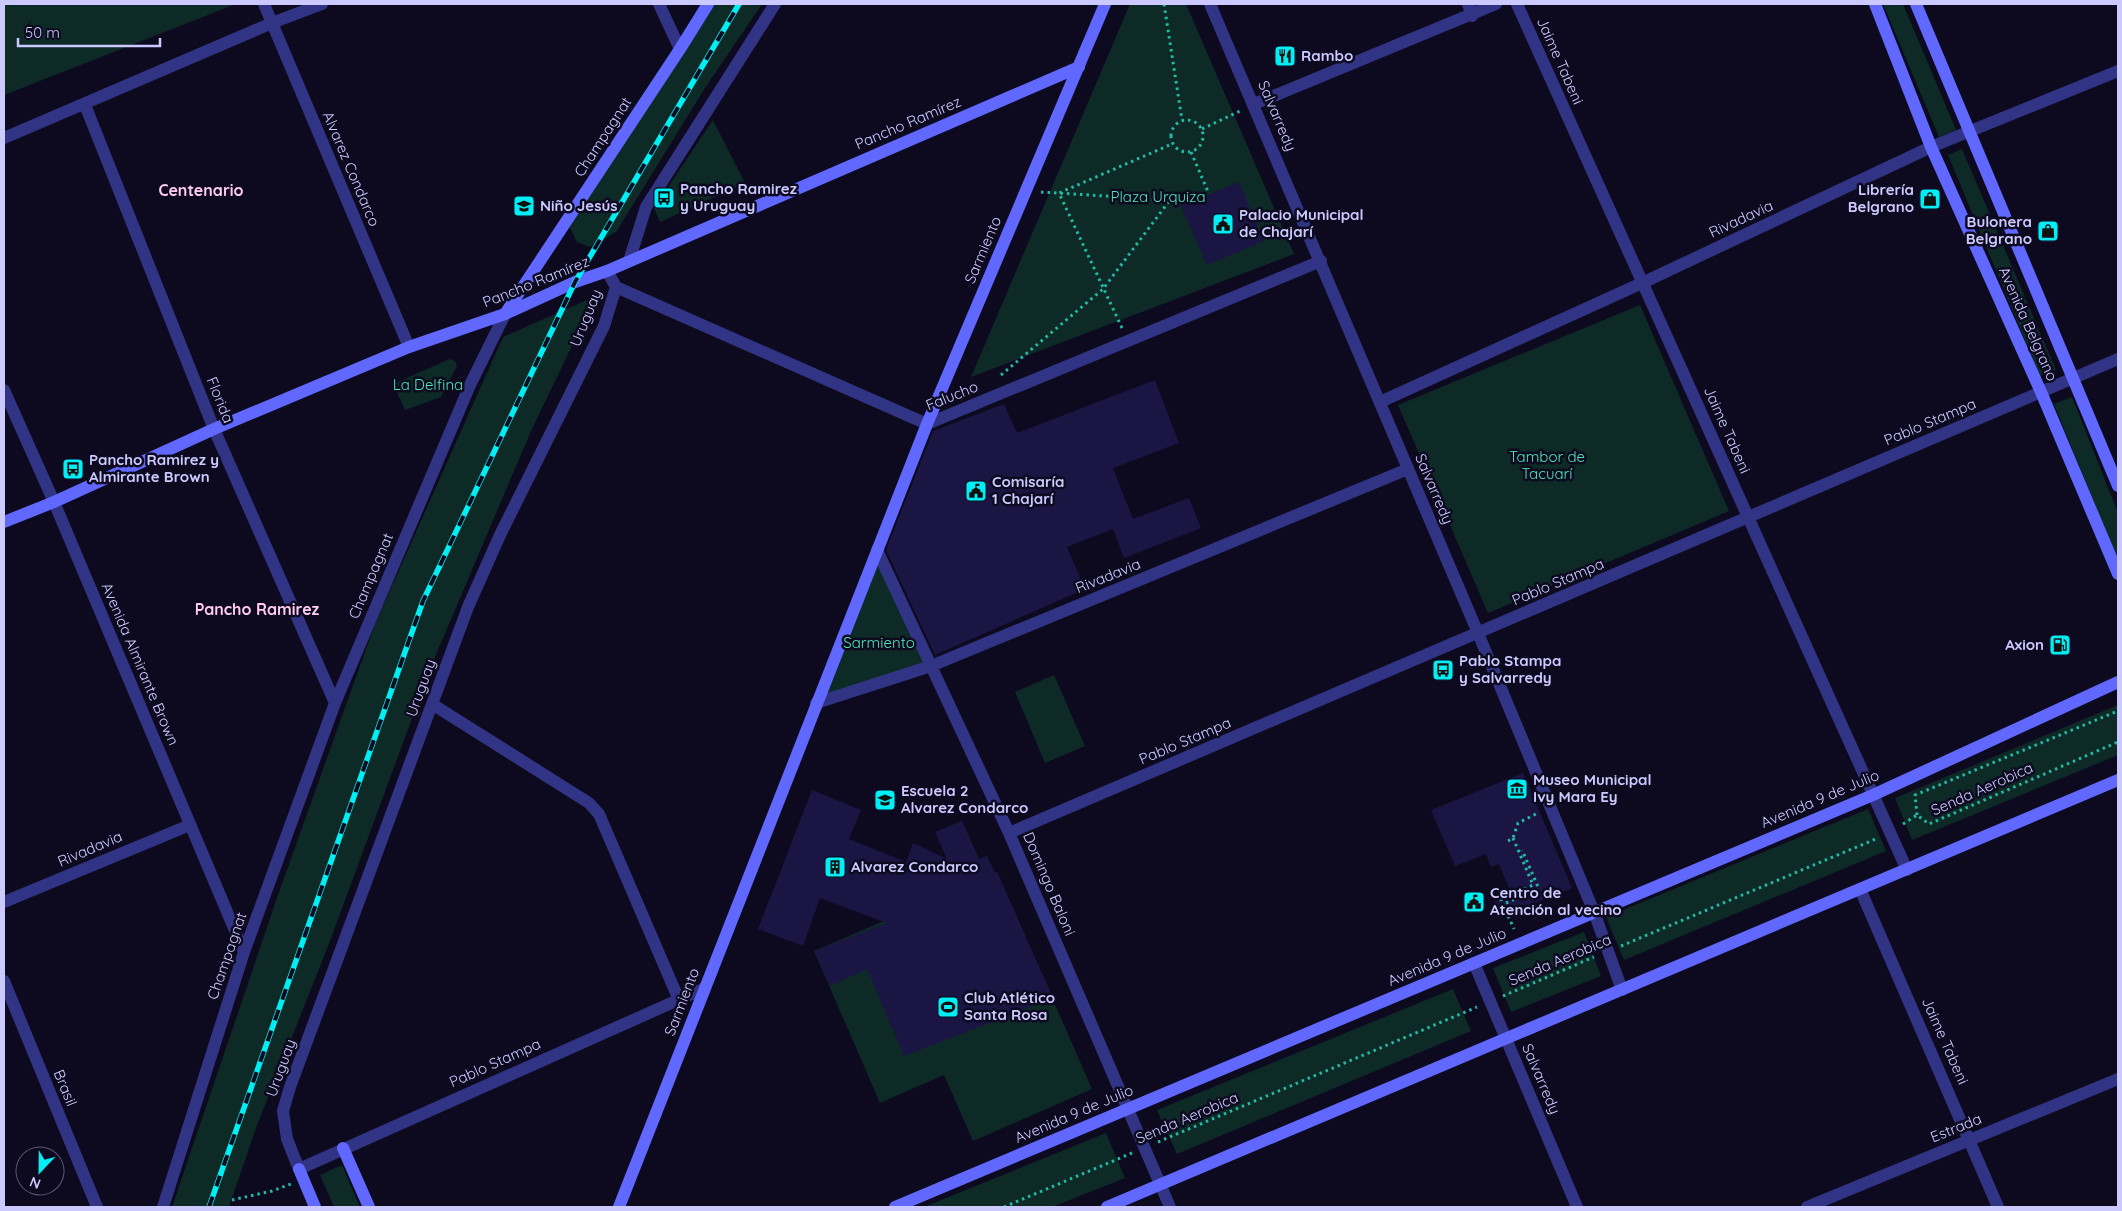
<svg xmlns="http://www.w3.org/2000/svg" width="2122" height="1211" font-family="Quicksand,sans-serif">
<rect width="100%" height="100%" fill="#0d0a20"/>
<path fill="#0d2a27" d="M 4,4 L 236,4 L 4,95 Z
M 710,4 L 762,4 L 705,88 L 616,232 L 590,247 L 577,242 L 569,226 Z
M 1130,4 L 1186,4 L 1294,254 L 971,377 Z
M 1883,4 L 1903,4 L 1956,130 L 1939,137 Z
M 713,120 L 745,183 L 660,222 L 654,208 Z
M 1962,149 L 2056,370 L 2040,376 L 1948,155 Z
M 596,296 L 531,431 L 432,664 L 330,941 L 256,1128 L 229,1207 L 172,1207 L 279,892 L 375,624 L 503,337 Z
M 1640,305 L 1729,511 L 1488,613 L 1398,405 Z
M 450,359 L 455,361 L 457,366 L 441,397 L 405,410 L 393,384 Z
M 2072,397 L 2118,513 L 2118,561 L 2054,404 Z
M 876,560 L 925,663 L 822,697 Z
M 1054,675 L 1085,746 L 1045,763 L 1015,692 Z
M 2118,705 L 2118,755 L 1912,840 L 1895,798 Z
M 1868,809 L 1886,851 L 1624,960 L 1606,917 Z
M 997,872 L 1092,1089 L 973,1141 L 944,1075 L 880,1103 L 814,951 Z
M 1584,932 L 1601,976 L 1511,1012 L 1493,968 Z
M 1453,989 L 1471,1031 L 1177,1154 L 1157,1110 Z
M 1106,1133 L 1125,1178 L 1052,1207 L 924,1207 Z
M 342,1165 L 360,1207 L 334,1207 L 320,1175 Z"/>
<path fill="#1b1543" d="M 1239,182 L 1264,241 L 1207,265 L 1181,206 Z
M 1155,380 L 1179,443 L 1113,468 L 1133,519 L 1189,498 L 1201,528 L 1124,558 L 1113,529 L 1067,547 L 1085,589 L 935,655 L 886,550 L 933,431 L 1004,404 L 1017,433 Z
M 1523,773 L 1572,888 L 1501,917 L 1494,900 L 1511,893 L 1499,864 L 1491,867 L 1486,854 L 1455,866 L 1431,810 Z
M 812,790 L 861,810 L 849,839 L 906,862 L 913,843 L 947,859 L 935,832 L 962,821 L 979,859 L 987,856 L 995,873 L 997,872 L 1053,998 L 904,1056 L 867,969 L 830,986 L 814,951 L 887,923 L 820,898 L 803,946 L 758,929 Z"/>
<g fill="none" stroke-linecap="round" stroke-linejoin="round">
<path stroke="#22baa6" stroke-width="3" stroke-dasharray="2.5 4" stroke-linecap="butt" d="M 1164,4 L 1182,120
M1171 136a16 16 0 1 1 32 0a16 16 0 1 1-32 0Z
M 1202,129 L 1240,111
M 1191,152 L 1209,194
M 1041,192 L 1169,200
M 1122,328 L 1059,193 L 1172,144
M 1001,375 L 1103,289 L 1170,200
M 1917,815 L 1915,795 L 2118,711
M 1903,824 L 1917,815 L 1929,824 L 2118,742
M 1513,838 L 1533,885 L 1501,900 L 1514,929
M 1508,841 L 1513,838 L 1518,823 L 1538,813
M 1506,903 L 1539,889 L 1522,850
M 1621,946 L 1878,838
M 1503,996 L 1594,957
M 1158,1142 L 1477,1007
M 232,1200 L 272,1191 L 291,1184
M 1004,1207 L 1132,1153"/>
<path stroke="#313484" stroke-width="12" d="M 264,4 L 409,347
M 659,4 L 680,49
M 1210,4 L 1478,633 L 1594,912 L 1622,990
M 1468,4 L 1472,16
M 1517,4 L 1907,870
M 1254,104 L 1496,4
M 85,105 L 214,429 L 335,703
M 4,138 L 272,23 L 322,4
M 629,261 L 646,207 L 775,4
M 607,271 L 616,287 L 927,424 L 1321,261
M 616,287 L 604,326 L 500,535 L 468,607 L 290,1087 L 283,1111 L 287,1139 L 299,1169 L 705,988
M 4,390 L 54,502 L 244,952
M 1380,402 L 1642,283 L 1931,147 L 2118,71
M 877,550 L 1009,833 L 1170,1207
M 816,703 L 931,666 L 1408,469
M 432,704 L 589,803 L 599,814 L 679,1000
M 1009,833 L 2118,359
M 1860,889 L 1998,1207
M 4,902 L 190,825
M 1474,963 L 1577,1207
M 4,981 L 97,1207
M 163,1207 L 244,952 L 335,703 L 470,385 L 505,314
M 1807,1207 L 2118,1079"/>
<path stroke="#6068ff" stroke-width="12" d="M 1875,4 L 1931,147 L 2041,392 L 2118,574
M 1916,4 L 2118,486
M 505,314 L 680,49 L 708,4
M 4,522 L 54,502 L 214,429 L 409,347 L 505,314 L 575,282 L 607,271 L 1079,67
M 343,1148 L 369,1207
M 299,1169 L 315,1207
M 619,1207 L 927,424 L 1105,4
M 895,1207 L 1873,795 L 2118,682
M 1107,1207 L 2118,780"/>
<g stroke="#00eef4" stroke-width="5.5">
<path id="rail" d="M 209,1207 L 423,601 L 575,282 L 739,4"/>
</g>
<use href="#rail" stroke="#0d0a20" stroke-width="4" stroke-dasharray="11" stroke-linecap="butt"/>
</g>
<defs>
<g id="restaurant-square" transform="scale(1.125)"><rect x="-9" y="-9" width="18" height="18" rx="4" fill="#00eef4" stroke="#0d0a20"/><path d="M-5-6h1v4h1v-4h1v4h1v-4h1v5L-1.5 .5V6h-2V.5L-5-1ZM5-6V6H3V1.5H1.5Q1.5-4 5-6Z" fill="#111"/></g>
<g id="bus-square" transform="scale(1.125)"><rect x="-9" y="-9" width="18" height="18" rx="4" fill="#00eef4" stroke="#0d0a20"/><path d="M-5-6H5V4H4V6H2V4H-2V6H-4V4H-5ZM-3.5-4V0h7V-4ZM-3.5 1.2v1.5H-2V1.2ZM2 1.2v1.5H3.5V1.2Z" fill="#111"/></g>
<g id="shop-square" transform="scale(1.125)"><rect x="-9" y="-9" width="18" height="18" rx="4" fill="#00eef4" stroke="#0d0a20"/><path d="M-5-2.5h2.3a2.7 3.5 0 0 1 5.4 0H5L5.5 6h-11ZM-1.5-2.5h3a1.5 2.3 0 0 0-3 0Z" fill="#111"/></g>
<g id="school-square" transform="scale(1.125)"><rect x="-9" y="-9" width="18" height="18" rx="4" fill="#00eef4" stroke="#0d0a20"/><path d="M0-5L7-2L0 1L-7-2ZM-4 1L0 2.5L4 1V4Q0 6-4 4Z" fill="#111"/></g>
<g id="civic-square" transform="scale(1.125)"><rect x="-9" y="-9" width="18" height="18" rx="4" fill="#00eef4" stroke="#0d0a20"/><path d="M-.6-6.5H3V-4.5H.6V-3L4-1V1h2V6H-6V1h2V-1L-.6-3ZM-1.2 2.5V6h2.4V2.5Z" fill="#111"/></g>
<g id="fuel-square" transform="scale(1.125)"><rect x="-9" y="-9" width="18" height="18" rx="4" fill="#00eef4" stroke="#0d0a20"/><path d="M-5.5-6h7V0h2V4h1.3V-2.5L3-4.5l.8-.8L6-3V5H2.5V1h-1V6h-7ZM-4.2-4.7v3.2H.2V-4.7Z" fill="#111"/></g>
<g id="museum-square" transform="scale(1.125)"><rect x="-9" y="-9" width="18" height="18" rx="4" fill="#00eef4" stroke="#0d0a20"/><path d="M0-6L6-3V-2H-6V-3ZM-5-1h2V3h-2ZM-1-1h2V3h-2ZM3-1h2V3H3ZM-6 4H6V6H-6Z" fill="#111"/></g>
<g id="building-square" transform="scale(1.125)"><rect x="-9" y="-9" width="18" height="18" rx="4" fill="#00eef4" stroke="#0d0a20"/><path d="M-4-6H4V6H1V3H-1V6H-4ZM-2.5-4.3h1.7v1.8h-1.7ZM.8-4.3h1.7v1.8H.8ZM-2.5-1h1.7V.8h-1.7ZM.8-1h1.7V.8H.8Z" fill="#111"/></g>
<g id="stadium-square" transform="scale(1.125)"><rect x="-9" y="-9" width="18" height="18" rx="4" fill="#00eef4" stroke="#0d0a20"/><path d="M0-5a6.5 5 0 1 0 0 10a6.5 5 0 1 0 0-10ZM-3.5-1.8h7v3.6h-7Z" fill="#111"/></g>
</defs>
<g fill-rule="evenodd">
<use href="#restaurant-square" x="1285" y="56"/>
<use href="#bus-square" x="664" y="198"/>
<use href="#shop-square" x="1930" y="199"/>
<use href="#school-square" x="524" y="206"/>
<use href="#civic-square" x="1223" y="224"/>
<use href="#shop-square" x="2048" y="231"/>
<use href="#bus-square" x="73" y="469"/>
<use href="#civic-square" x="976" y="491"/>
<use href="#fuel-square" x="2060" y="645"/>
<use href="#bus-square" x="1443" y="670"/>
<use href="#museum-square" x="1517" y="789"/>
<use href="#school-square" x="885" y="800"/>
<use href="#building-square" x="835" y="867"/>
<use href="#civic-square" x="1474" y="902"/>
<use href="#stadium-square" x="948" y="1007"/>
</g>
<g text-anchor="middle" stroke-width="5" stroke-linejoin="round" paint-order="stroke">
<g font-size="15" font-weight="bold" fill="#ccc9ff" stroke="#0d0a20" text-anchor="start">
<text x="1301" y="61">Rambo</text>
<text x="680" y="194">Pancho Ramirez<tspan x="680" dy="17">y Uruguay</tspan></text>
<text x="1914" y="195" text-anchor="end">Librería<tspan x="1914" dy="17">Belgrano</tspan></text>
<text x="540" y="211">Niño Jesús</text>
<text x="1239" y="220">Palacio Municipal<tspan x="1239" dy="17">de Chajarí</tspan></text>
<text x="2032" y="227" text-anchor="end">Bulonera<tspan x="2032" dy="17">Belgrano</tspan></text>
<text x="89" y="465">Pancho Ramirez y<tspan x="89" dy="17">Almirante Brown</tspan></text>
<text x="992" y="487">Comisaría<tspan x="992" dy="17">1 Chajarí</tspan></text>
<text x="2044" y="650" text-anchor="end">Axion</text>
<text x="1459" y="666">Pablo Stampa<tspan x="1459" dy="17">y Salvarredy</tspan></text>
<text x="1533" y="785">Museo Municipal<tspan x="1533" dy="17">Ivy Mara Ey</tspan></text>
<text x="901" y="796">Escuela 2<tspan x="901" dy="17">Alvarez Condarco</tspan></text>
<text x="851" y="872">Alvarez Condarco</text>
<text x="1490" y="898">Centro de<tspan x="1490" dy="17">Atención al vecino</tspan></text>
<text x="964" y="1003">Club Atlético<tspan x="964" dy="17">Santa Rosa</tspan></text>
</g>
<g font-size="15" fill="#ccc9ff" stroke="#0d0a20">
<text transform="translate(1560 61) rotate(66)" y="5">Jaime Tabeni</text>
<text transform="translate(1277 116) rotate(67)" y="5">Salvarredy</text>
<text transform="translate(908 123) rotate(-23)" y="5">Pancho Ramírez</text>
<text transform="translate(603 137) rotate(-57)" y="5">Champagnat</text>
<text transform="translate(351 169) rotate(67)" y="5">Alvarez Condarco</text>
<text transform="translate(1741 219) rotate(-25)" y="5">Rivadavia</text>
<text transform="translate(983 250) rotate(-67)" y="5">Sarmiento</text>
<text transform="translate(536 282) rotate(-22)" y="5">Pancho Ramírez</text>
<text transform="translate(586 318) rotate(-68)" y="5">Uruguay</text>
<text transform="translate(2028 324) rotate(66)" y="5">Avenida Belgrano</text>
<text transform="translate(952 396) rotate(-22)" y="5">Falucho</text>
<text transform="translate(220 400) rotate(68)" y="5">Florida</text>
<text transform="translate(1930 422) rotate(-23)" y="5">Pablo Stampa</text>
<text transform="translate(1727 430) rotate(66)" y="5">Jaime Tabeni</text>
<text transform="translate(1434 489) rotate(67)" y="5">Salvarredy</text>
<text transform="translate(371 576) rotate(-67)" y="5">Champagnat</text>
<text transform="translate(1108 576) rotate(-22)" y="5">Rivadavia</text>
<text transform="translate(1558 582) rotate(-23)" y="5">Pablo Stampa</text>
<text transform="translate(140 664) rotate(67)" y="5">Avenida Almirante Brown</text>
<text transform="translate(421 688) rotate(-70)" y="5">Uruguay</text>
<text transform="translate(1185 741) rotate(-23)" y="5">Pablo Stampa</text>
<text transform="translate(1982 789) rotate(-24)" y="5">Senda Aerobica</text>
<text transform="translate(1820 799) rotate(-23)" y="5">Avenida 9 de Julio</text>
<text transform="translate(90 849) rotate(-23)" y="5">Rivadavia</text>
<text transform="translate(1049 884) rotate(67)" y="5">Domingo Baloni</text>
<text transform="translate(227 956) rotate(-71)" y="5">Champagnat</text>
<text transform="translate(1447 957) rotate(-23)" y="5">Avenida 9 de Julio</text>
<text transform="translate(1560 960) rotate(-23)" y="5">Senda Aerobica</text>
<text transform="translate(682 1002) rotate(-69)" y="5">Sarmiento</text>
<text transform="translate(1945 1041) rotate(66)" y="5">Jaime Tabeni</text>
<text transform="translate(495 1063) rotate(-24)" y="5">Pablo Stampa</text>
<text transform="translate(281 1068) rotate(-70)" y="5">Uruguay</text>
<text transform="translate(1541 1079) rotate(67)" y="5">Salvarredy</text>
<text transform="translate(65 1088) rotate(68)" y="5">Brasil</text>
<text transform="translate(1074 1114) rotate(-23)" y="5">Avenida 9 de Julio</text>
<text transform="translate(1187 1118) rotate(-23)" y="5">Senda Aerobica</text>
<text transform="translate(1956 1128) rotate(-22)" y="5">Estrada</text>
</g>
<g font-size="15" fill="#4beab6" stroke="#0d0a20">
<text x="1158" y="202">Plaza Urquiza</text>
<text x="428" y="390">La Delfina</text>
<text x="1547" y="462">Tambor de<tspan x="1547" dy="17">Tacuarí</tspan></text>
<text x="879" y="648">Sarmiento</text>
</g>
<g font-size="16" font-weight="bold" fill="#ffcbf0" stroke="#0d0a20">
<text x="201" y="196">Centenario</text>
<text x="257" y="615">Pancho Ramirez</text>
</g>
</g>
<rect width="2122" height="1211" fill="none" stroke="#ccc9ff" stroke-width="10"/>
<g transform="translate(40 1171) rotate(202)"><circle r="24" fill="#0d0a20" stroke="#595679"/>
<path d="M0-4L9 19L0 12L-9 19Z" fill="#00eef4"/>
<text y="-8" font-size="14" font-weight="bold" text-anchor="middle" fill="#ccc9ff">N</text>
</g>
<path d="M18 38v8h142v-8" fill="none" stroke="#ccc9ff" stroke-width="2.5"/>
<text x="25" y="38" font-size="15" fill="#ccc9ff" stroke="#0d0a20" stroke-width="4" paint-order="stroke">50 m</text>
</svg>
